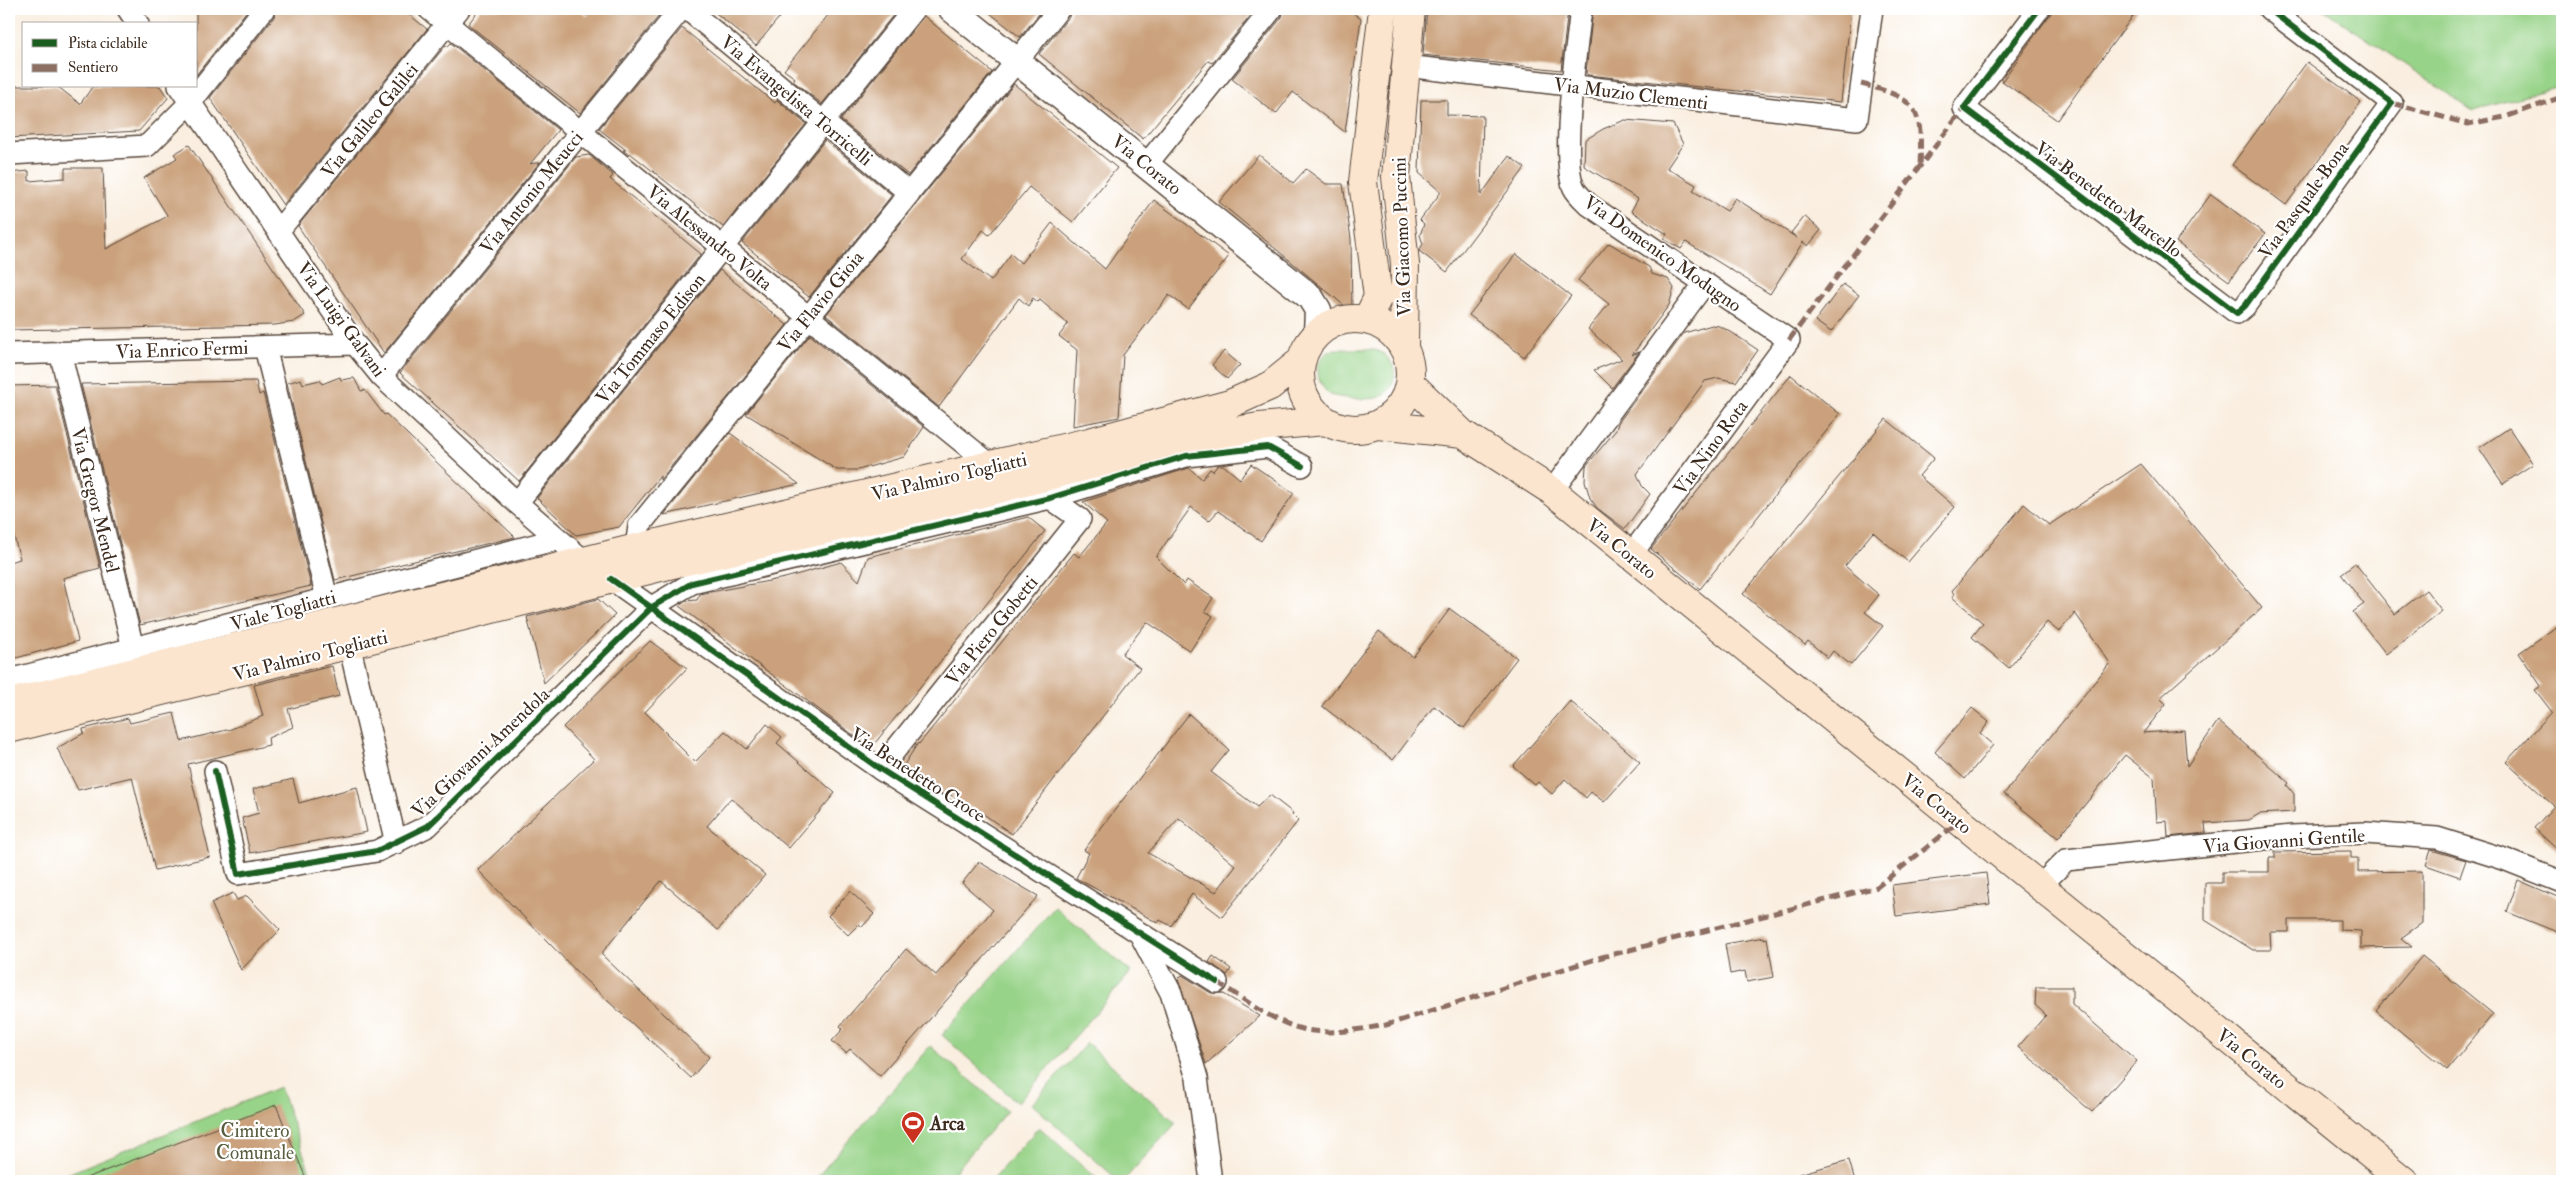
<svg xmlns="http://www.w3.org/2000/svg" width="2571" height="1190" font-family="'IM FELL Double Pica',serif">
<rect width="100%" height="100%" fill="#fff"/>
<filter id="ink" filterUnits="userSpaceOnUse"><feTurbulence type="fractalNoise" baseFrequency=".02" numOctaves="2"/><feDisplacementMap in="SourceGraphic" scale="10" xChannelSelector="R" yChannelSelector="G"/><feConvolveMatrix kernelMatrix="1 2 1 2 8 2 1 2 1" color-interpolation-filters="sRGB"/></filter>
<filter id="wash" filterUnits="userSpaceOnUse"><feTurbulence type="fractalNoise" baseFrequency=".0096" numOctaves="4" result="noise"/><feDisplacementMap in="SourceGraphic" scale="20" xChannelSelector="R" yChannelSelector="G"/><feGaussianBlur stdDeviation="1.12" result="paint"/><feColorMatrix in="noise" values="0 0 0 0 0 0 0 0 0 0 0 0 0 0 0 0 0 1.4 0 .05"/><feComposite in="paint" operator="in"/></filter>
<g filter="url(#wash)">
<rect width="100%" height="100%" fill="#f9eedf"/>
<path fill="#97d388" stroke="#697e53" d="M 2323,9 L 2562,9 L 2562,85 L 2473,111 Z
M 1335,349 C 1348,350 1365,347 1378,351 C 1399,359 1400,388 1380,397 C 1371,401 1339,398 1330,395 C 1314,381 1312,357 1335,349 Z
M 1055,907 L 1131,972 L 1018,1103 L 942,1035 Z
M 1087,1043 L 1176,1123 L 1123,1181 L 1119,1181 L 1032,1104 Z
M 930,1046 L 1007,1111 L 947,1181 L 824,1181 L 818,1176 Z
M 280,1087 L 313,1181 L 50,1181 Z
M 1039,1127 L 1100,1181 L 991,1181 Z"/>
<g id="blocks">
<path fill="#caa17c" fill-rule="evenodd" d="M 196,9 L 248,9 L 196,75 Z
M 276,9 L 402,9 L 427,29 L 283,205 L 210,98 L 274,17 Z
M 480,9 L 578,9 L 587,16 L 593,9 L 658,9 L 662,12 L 580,113 L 468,24 Z
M 711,9 L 786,9 L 756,46 Z
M 833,9 L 898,9 L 822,104 L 793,81 L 795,78 L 784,70 Z
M 985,9 L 1043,9 L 1020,37 Z
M 1071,9 L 1256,9 L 1212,63 L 1208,61 L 1143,139 L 1039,54 L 1069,17 Z
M 1284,9 L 1348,9 L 1361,19 L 1345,132 L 1293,92 L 1276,114 L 1232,79 L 1282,17 Z
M 1427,9 L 1568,9 L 1561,70 L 1423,55 Z
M 1593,9 L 1851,9 L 1841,102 L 1588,75 L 1586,73 Z
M 2054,9 L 2138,9 L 2057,120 L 2002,81 Z
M 924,16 L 992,72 L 908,175 L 841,120 Z
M 682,28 L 775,103 L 777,100 L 806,124 L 723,227 L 630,153 L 629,155 L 623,150 L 626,150 L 599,129 Z
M 451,43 L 558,130 L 530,164 L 540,162 L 384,353 L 298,226 L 446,45 L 447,47 Z
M 2307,62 L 2361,102 L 2286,205 L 2232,165 Z
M 1014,84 L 1117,168 L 1073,222 L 1029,187 L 989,235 L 983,230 L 962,259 L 991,281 L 1011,254 L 1021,263 L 1052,223 L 1105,269 L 1154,200 L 1229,256 L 1188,309 L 1169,295 L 1123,355 L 1119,417 L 1073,426 L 1077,350 L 1059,336 L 1068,324 L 1040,300 L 1038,302 L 1033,298 L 1028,306 L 1019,298 L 939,407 L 826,315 Z
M 9,86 L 57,86 L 80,104 L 93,86 L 160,86 L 168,98 L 139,131 L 9,138 Z
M 1421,100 L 1447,100 L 1447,115 L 1483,116 L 1481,195 L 1509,156 L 1525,168 L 1447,272 L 1419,251 L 1423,244 L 1420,235 L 1424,224 L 1420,220 L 1441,192 L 1419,173 Z
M 1625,120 L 1673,124 L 1683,144 L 1667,168 L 1696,185 L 1693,191 L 1727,211 L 1735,198 L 1797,238 L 1791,233 L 1804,216 L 1821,230 L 1808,246 L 1803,242 L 1770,294 L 1686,242 L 1681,249 L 1664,239 L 1667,234 L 1631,211 L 1638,199 L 1584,166 L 1585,140 L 1603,129 Z
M 825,140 L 892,195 L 809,297 L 742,243 Z
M 189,145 L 305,315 L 294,322 L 275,325 L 9,330 L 9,173 L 29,171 L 29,181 L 65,178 L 65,168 L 103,168 L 106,249 L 166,217 L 167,215 L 144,178 L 177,158 L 174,154 Z
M 589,155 L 613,175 L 610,179 L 701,254 L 519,481 L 400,373 L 576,157 Z
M 1259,155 L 1293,183 L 1306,169 L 1326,184 L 1343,184 L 1351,239 L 1352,312 L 1219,202 Z
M 2211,194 L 2265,234 L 2229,281 L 2176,242 Z
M 1609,243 L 1649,267 L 1652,274 L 1668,279 L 1674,288 L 1669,305 L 1632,355 L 1639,352 L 1612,388 L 1594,370 L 1622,359 L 1588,329 L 1609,304 L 1578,280 Z
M 1516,254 L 1571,296 L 1524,357 L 1469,315 Z
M 720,270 L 787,325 L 660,480 L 660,476 L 619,527 L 576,535 L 537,498 Z
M 1843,284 L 1859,295 L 1831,332 L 1815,321 Z
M 1712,325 L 1719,326 L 1731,332 L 1758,350 L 1736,382 L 1718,378 L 1705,381 L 1637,474 L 1642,486 L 1650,494 L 1625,529 L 1597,508 L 1590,498 L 1585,481 L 1586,466 L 1616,430 L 1618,423 L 1684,333 Z
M 810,335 L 924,427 L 904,457 L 858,470 L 837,470 L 746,414 Z
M 1224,351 L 1240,365 L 1227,379 L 1212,365 Z
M 1791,375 L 1840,414 L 1700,589 L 1651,549 Z
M 340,377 L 341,380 L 354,378 L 361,391 L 365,390 L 384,415 L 386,414 L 515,537 L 335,580 L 287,383 L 301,379 L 303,384 L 320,380 L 322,384 Z
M 256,381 L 259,395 L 263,393 L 311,586 L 140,625 L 81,384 Z
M 55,385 L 100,568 L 63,578 L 78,641 L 9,660 L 9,562 L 20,559 L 9,518 L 9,386 Z
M 1886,419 L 1934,458 L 1919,476 L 1955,507 L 1908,562 L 1873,532 L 1845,566 L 1879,595 L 1865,612 L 1883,626 L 1851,665 L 1833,651 L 1828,658 L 1808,641 L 1805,645 L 1743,594 Z
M 2509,428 L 2533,464 L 2503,484 L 2479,448 Z
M 730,433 L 799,484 L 664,515 Z
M 1251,464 L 1294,493 L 1261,541 L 1218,511 L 1209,521 L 1191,507 L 1156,557 L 1184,585 L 1187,580 L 1213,598 L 1205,611 L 1213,616 L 1190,651 L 1147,622 L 1122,654 L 1140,668 L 1012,834 L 976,809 L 974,810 L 946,792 L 944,795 L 902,768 L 918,743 L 919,744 L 1074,553 L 1079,557 L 1107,523 L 1083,502 L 1189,468 L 1202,479 L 1210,469 L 1213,471 L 1218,465 L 1223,465 L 1240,479 Z
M 2141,464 L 2262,608 L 2160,698 L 2166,704 L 2143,733 L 2184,730 L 2187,766 L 2218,721 L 2289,783 L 2287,785 L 2294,794 L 2294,812 L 2259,814 L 2249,820 L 2205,823 L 2206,833 L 2168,837 L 2167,821 L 2157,822 L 2154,778 L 2125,755 L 2058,838 L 2004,794 L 2110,663 L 2075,613 L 2059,632 L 2047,622 L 2009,668 L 1972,637 L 1983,623 L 1952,597 L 1954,594 L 1952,591 L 2024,504 L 2049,525 Z
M 1028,517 L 1045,531 L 871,748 L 679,606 L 686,601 L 697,600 L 700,594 L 785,578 L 841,562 L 859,581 L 868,557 Z
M 2355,563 L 2395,614 L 2426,590 L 2442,611 L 2386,654 L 2353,612 L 2364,604 L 2341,574 Z
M 598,599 L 615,615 L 544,683 L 527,617 Z
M 1450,609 L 1517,658 L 1464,728 L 1434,706 L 1393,760 L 1322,706 L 1379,631 L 1413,657 Z
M 2556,627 L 2562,636 L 2562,854 L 2534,828 L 2554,806 L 2506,762 L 2552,712 L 2535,690 L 2541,686 L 2519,653 Z
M 650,641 L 687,668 L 645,712 L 695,762 L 725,731 L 747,749 L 767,724 L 782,737 L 777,743 L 835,793 L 789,848 L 731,798 L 707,826 L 765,875 L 718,930 L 661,881 L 601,954 L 709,1057 L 691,1078 L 581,976 L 478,870 L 594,759 L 563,727 Z
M 332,666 L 339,696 L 288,709 L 293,727 L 268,738 L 269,745 L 188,764 L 210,857 L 155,870 L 132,777 L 78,790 L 57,748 L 84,733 L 83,729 L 128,718 L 130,723 L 174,713 L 181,741 L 231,729 L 263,716 L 254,685 Z
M 1570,701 L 1640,762 L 1604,802 L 1591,792 L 1586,798 L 1565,779 L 1552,794 L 1538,782 L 1535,785 L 1513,766 Z
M 1972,708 L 1989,722 L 1980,734 L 1993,745 L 1965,779 L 1935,752 Z
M 1189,714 L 1229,750 L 1211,772 L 1257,807 L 1270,795 L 1293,813 L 1292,815 L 1298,821 L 1222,917 L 1192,894 L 1171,926 L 1160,920 L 1158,923 L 1076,878 L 1089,853 L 1084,850 ZM 1179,818 L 1236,866 L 1216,892 L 1148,853 Z
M 293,779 L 299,803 L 357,787 L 367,832 L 250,853 L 242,818 L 259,813 L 253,789 Z
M 2431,850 L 2466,860 L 2460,877 L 2426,865 Z
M 2351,851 L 2351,858 L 2358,858 L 2358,872 L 2422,871 L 2422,923 L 2401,938 L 2412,947 L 2361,948 L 2361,931 L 2340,930 L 2340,920 L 2289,920 L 2289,932 L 2270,932 L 2271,950 L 2253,950 L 2205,920 L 2205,883 L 2222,883 L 2222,872 L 2269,872 L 2269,858 L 2275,858 L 2275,852 Z
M 979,862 L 1038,896 L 880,1076 L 850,1049 L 846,1053 L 832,1041 L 843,1029 L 840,1026 L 906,949 L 936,975 L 993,910 L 962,883 Z
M 1986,873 L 1990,904 L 1896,916 L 1892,885 Z
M 2518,880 L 2562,899 L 2562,934 L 2507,912 Z
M 850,891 L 874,914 L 862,927 L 859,924 L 848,935 L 828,916 Z
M 233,893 L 237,900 L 247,896 L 280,930 L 241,970 L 211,903 Z
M 1764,937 L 1764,939 L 1767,938 L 1774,977 L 1747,982 L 1745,971 L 1730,974 L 1725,944 Z
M 1213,956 L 1231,969 L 1227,975 L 1209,962 Z
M 2422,956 L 2493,1014 L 2447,1070 L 2376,1011 Z
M 1182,975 L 1211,993 L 1222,993 L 1260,1016 L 1206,1064 L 1178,979 Z
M 2036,987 L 2072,987 L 2072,1004 L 2137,1061 L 2092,1112 L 2018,1047 L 2046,1015 L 2035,1005 Z
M 276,1105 L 307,1181 L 81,1181 L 81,1180 Z
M 1849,1160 L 1855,1181 L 1792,1181 L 1792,1176 Z"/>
</g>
</g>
<g filter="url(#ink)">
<use href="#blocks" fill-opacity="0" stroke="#58473b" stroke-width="1"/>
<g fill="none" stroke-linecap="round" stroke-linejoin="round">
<g stroke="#58473b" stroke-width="24">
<path id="minor" d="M 128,9 L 138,24
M 429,9 L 992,466
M 687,9 L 908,192
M 1581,9 C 1577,44 1560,159 1574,188 C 1577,194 1584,200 1589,205 L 1789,340 L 1631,555
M 2039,9 L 1964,108 L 2237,313 L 2245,306 L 2392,103 L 2269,9
M 1406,66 L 1857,119 L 1872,9
M 179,86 L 355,344 L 381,376 L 517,503 L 584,561
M 9,154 L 147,146 L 190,103 L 264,9
M 1147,164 L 1272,9
M 279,230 L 459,9
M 265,347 L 327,598
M 60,352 L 133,648
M 9,354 L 355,344
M 381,376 L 681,9
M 1552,491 L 1705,283
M 517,503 L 914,9
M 636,548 L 639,526 L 1059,9
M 611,579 L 880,769 L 1217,982
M 349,644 L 396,843
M 9,680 L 558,539
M 880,769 L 1080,519 L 1050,498
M 215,771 L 238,874 L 377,851 L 428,826 L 652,607 L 692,583 L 1050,498 L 1186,456 L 1268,447 L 1302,466
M 2040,886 L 2066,860 L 2292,836 L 2365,833 L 2437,838 L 2504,859 L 2562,882
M 1141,936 L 1171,993 L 1197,1078 L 1211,1181"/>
</g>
<g stroke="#58473b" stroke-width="29">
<path id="tertiary" d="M 952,9 L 1310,297 L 1318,310 L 1317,333"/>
</g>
<g stroke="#58473b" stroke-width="30">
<path id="secondary" d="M1300 374a55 55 0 1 1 110 0a55 55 0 1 1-110 0Z
M 1367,320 L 1378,297 L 1363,182 L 1383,9
M 1404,347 L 1405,264 L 1396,177 L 1411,9
M 1410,383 L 1463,434 L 1552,491 L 2404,1181
M 1378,425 L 1463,434
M 9,703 L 636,548 L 1089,442 L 1230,404 L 1270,386 L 1301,361
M 9,729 L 669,565 L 939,504 L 1204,436 L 1259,427 L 1325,421"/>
</g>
<use href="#minor" stroke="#fff" stroke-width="21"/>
<use href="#tertiary" stroke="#fff" stroke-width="26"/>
<use href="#secondary" stroke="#fbe5cf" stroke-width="28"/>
<path stroke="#8d6e63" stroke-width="5" stroke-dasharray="10 5" stroke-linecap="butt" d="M 1861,84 C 1921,99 1922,110 1920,168
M 2392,103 L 2468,124 L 2505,117 L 2562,97
M 1789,340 L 1964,108
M 1217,982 C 1244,999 1281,1028 1313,1031 C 1337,1034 1362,1029 1386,1025 L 1602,957 L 1877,887 L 1960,821"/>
<g stroke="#fff" stroke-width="9">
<path id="cycleway" d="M 2039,9 L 1964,108 L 2237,313 L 2245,306 L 2392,103 L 2269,9
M 611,579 L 880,769 L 1217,982
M 215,771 L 238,874 L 377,851 L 428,826 L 652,607 L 692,583 L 1050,498 L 1186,456 L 1268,447 L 1302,466"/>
</g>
<use href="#cycleway" stroke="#1b5e20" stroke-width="6"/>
</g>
</g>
<defs>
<g id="stadium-pin" transform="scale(1.25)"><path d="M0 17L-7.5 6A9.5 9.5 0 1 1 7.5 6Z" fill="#c8321e" stroke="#fff"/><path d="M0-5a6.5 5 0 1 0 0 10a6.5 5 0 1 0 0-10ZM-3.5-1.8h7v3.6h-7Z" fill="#fff"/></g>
</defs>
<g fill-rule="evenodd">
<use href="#stadium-pin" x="913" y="1123"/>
</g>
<g text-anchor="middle" stroke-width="4.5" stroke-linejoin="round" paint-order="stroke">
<g font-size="19" fill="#3b2a1e" stroke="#fff">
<text transform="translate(1631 93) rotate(7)" y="7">Via Muzio Clementi</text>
<text transform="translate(797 100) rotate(40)" y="7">Via Evangelista Torricelli</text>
<text transform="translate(369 120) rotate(-51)" y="7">Via Galileo Galilei</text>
<text transform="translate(1147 164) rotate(39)" y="7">Via Corato</text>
<text transform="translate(531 192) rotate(-51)" y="7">Via Antonio Meucci</text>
<text transform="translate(2109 199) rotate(37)" y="7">Via Benedetto Marcello</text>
<text transform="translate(2303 200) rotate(-54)" y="7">Via Pasquale Bona</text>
<text transform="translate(710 237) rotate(39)" y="7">Via Alessandro Volta</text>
<text transform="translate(1401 237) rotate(-92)" y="7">Via Giacomo Puccini</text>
<text transform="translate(1663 253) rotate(35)" y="7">Via Domenico Modugno</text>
<text transform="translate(820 301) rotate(-51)" y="7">Via Flavio Gioia</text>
<text transform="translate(342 319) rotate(54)" y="7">Via Luigi Galvani</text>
<text transform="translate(650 338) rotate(-51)" y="7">Via Tommaso Edison</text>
<text transform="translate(182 349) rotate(-2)" y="7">Via Enrico Fermi</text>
<text transform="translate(1710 447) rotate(-54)" y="7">Via Nino Rota</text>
<text transform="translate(949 476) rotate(-13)" y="7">Via Palmiro Togliatti</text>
<text transform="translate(96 500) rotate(76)" y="7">Via Gregor Mendel</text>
<text transform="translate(1622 548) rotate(39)" y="7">Via Corato</text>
<text transform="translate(283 610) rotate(-15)" y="7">Viale Togliatti</text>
<text transform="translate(991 630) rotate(-51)" y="7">Via Piero Gobetti</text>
<text transform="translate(310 655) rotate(-14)" y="7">Via Palmiro Togliatti</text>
<text transform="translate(480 752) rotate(-43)" y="7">Via Giovanni Amendola</text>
<text transform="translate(918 774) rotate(33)" y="7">Via Benedetto Croce</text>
<text transform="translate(1937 803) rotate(39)" y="7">Via Corato</text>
<text transform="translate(2284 840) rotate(-4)" y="7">Via Giovanni Gentile</text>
<text transform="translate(2252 1058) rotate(39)" y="7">Via Corato</text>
</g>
<g font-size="19" font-weight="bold" fill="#3b2a1e" stroke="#fff" text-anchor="start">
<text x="930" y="1130">Arca</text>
</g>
<g font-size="19" fill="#575d3e" stroke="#fff">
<text x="255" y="1137">Cimitero<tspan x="255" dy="22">Comunale</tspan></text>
</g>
</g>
<rect width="2571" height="1190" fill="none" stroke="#fff" stroke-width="30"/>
<rect x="22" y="22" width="175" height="65" fill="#ffffff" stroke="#b1aaa5"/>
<rect x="32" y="39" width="25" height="8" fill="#1b5e20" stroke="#b1aaa5"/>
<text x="68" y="48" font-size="15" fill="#3b2a1e">Pista ciclabile</text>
<rect x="32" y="64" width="25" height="8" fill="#8d6e63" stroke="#b1aaa5"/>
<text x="68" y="72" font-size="15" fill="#3b2a1e">Sentiero</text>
</svg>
